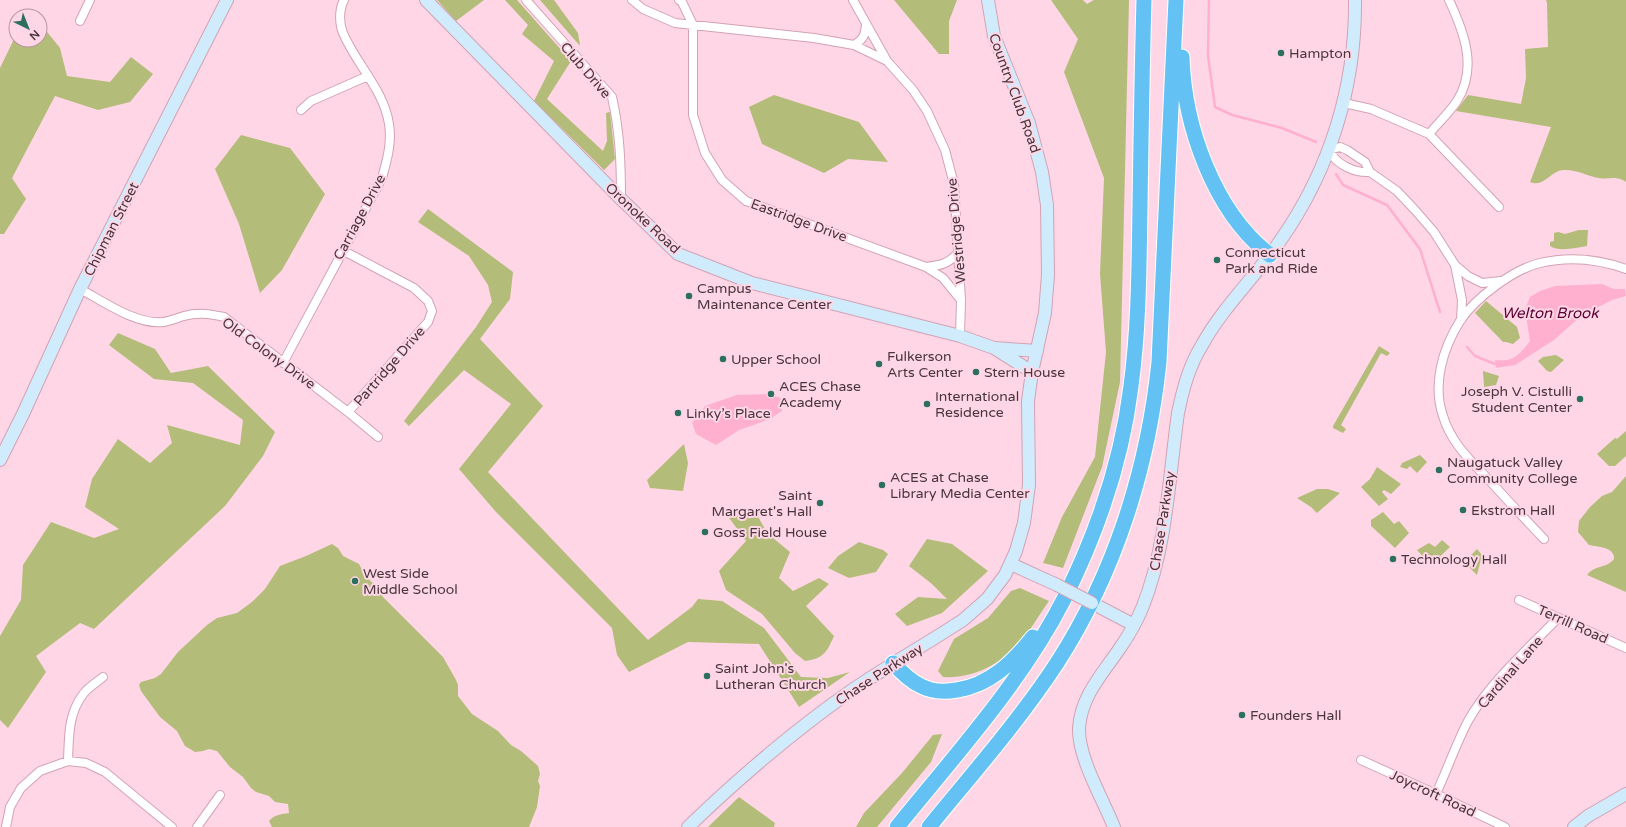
<svg xmlns="http://www.w3.org/2000/svg" width="1626" height="827" font-family="'Varela Round',sans-serif">
<rect width="100%" height="100%" fill="#ffd6e5"/>
<path fill="#b3bc79" d="M 437,0 L 484,0 L 456,21 Z
M 505,0 L 517,0 L 571,61 L 547,99 L 603,151 L 607,141 L 606,113 L 610,112 L 615,159 L 604,170 L 534,101 L 554,61 L 522,34 L 528,25 Z
M 540,0 L 554,0 L 578,33 L 580,46 Z
M 894,0 L 957,0 L 949,21 L 949,54 L 939,54 Z
M 1051,0 L 1083,0 L 1087,4 L 1094,0 L 1129,0 L 1120,382 L 1102,467 L 1063,568 L 1043,563 L 1062,517 L 1095,457 L 1106,352 L 1100,274 L 1104,178 L 1064,72 L 1078,39 Z
M 1546,0 L 1626,0 L 1626,182 C 1615,175 1611,180 1599,178 C 1587,176 1576,169 1563,170 C 1550,171 1544,188 1530,182 L 1551,127 L 1456,111 L 1468,95 L 1521,104 L 1526,78 L 1525,49 L 1548,47 L 1547,3 Z
M 40,23 L 60,48 L 67,76 L 110,82 L 131,57 L 153,74 L 130,102 L 98,110 L 55,96 L 12,178 L 26,199 L 4,234 L 0,234 L 0,68 L 16,35 L 16,40 L 40,40 Z
M 774,95 L 859,122 L 888,162 L 848,159 L 824,173 L 762,144 L 749,107 Z
M 241,135 L 290,148 L 325,194 L 282,270 L 260,293 L 239,224 L 215,169 Z
M 428,209 L 513,272 L 510,299 L 480,339 L 543,406 L 488,472 L 648,640 L 692,607 L 698,599 L 722,601 L 764,628 L 801,677 L 828,678 L 850,672 L 799,707 L 759,644 L 688,642 L 629,672 L 617,655 L 612,628 L 496,512 L 459,469 L 511,404 L 464,370 L 409,426 L 404,421 L 476,327 L 492,302 L 488,285 L 469,256 L 418,222 Z
M 1579,230 L 1588,230 L 1587,246 C 1576,248 1559,252 1550,246 L 1550,242 L 1554,241 L 1554,233 L 1558,232 L 1565,234 Z
M 1486,301 L 1517,327 L 1520,338 L 1513,344 L 1506,342 L 1503,342 L 1475,313 Z
M 118,333 L 155,349 L 171,373 L 208,366 L 275,432 L 263,456 L 225,506 L 94,629 L 80,623 L 36,656 L 46,672 L 8,728 L 0,720 L 0,636 L 21,600 L 23,565 L 51,522 L 94,538 L 119,529 L 85,507 L 92,479 L 118,439 L 150,463 L 172,443 L 167,425 L 240,445 L 243,420 L 193,383 L 154,379 L 109,345 Z
M 1379,346 L 1390,353 L 1387,356 L 1381,353 L 1341,425 L 1346,429 L 1343,433 L 1333,428 L 1333,426 Z
M 1556,355 L 1564,360 L 1551,372 L 1547,371 L 1538,361 L 1543,357 Z
M 1483,371 L 1499,376 L 1496,385 L 1484,387 Z
M 1626,431 L 1626,456 L 1615,466 L 1609,466 L 1597,454 L 1615,438 L 1617,439 Z
M 684,444 L 688,463 L 683,491 L 650,488 L 647,480 Z
M 1420,455 L 1427,462 L 1417,473 L 1410,466 L 1407,469 L 1400,467 L 1402,463 Z
M 1377,467 L 1401,484 L 1391,494 L 1384,490 L 1382,492 L 1388,499 L 1379,506 L 1361,487 L 1370,479 Z
M 1626,476 L 1626,592 L 1587,575 C 1596,564 1606,569 1614,559 C 1615,547 1598,547 1589,545 L 1578,532 L 1579,521 L 1590,507 L 1602,496 L 1612,492 Z
M 1317,489 L 1328,489 L 1340,493 L 1317,513 L 1311,507 L 1297,498 Z
M 724,511 L 755,511 L 767,533 L 790,552 L 779,578 L 793,591 L 819,578 L 829,584 L 806,606 L 834,636 C 827,652 823,659 805,661 L 795,653 L 762,614 L 726,590 L 719,571 L 746,541 Z
M 1383,512 L 1394,524 L 1399,521 L 1409,533 L 1395,548 L 1371,526 L 1371,520 Z
M 927,539 L 952,544 L 988,571 L 942,613 L 907,626 L 895,614 L 918,597 L 947,599 L 932,584 L 909,566 Z
M 1442,540 L 1450,547 L 1431,565 L 1417,550 L 1429,543 L 1435,547 Z
M 859,542 L 883,550 L 888,554 L 876,572 L 849,578 L 828,568 L 838,556 Z
M 332,544 L 338,548 L 343,556 L 359,564 L 366,577 L 374,584 L 383,597 L 443,657 L 456,680 L 458,685 L 458,696 L 472,714 L 498,731 L 511,745 L 521,751 L 538,766 L 540,774 L 538,781 L 540,786 L 537,807 L 529,827 L 272,827 L 269,821 C 274,815 281,814 289,813 L 288,804 L 275,802 L 269,796 L 256,792 L 251,788 L 243,777 L 230,767 L 217,751 L 209,749 L 203,751 L 195,752 L 185,746 L 177,731 L 160,717 L 141,691 L 139,685 L 141,682 L 155,678 L 161,674 L 178,652 L 207,625 L 217,618 L 237,613 L 252,602 L 265,589 L 280,566 L 306,556 Z
M 1477,549 L 1482,555 L 1477,575 L 1464,562 Z
M 1020,588 L 1049,601 C 1039,615 1030,631 1019,644 C 999,665 972,679 943,677 L 938,671 L 954,639 L 988,618 L 1011,591 Z
M 942,734 L 931,762 L 877,827 L 856,827 L 864,813 L 902,773 L 933,735 Z
M 739,797 L 775,823 L 774,827 L 708,827 Z"/>
<path fill="#feb0ce" d="M 1602,284 L 1614,289 L 1625,289 L 1626,296 L 1612,300 L 1581,316 L 1554,340 L 1515,365 L 1496,368 L 1495,360 C 1514,362 1518,356 1530,341 L 1525,309 L 1530,297 L 1540,291 L 1555,286 Z
M 768,394 L 781,398 L 782,411 L 770,419 L 739,430 L 716,445 L 696,434 L 692,423 L 705,406 L 737,395 Z"/>
<g fill="none" stroke-linecap="round" stroke-linejoin="round">
<path stroke="#feb0ce" stroke-width="2.5" d="M 1209,0 L 1208,56 L 1215,107 L 1232,115 L 1282,128 L 1316,142
M 1336,174 L 1343,185 L 1387,205 L 1420,249 L 1440,312
M 1467,347 L 1475,356 L 1495,364"/>
<g stroke="#d3a2b4" stroke-width="10">
<path id="street" d="M 526,0 L 612,97 C 620,132 621,164 621,199
M 632,0 L 643,9 L 675,23 L 814,38 L 854,45 C 864,39 865,35 866,24
M 679,0 L 682,2 L 693,25 L 693,115 L 705,153 L 722,180 L 746,201 L 926,267 C 942,265 948,264 959,252
M 853,0 L 887,61
M 80,21 L 90,0
M 854,45 L 887,61 L 913,90 L 927,111 L 945,150 L 954,184 L 961,300 L 960,336
M 1344,103 L 1371,109 L 1429,134 L 1499,207
M 301,110 L 311,101 L 368,76
M 1429,134 C 1438,123 1449,113 1457,101 C 1478,68 1464,32 1449,0
M 1370,172 C 1355,173 1336,165 1329,150 L 1340,147 L 1347,150 L 1365,162 L 1370,172 L 1397,191 L 1415,210 L 1434,232 L 1455,265 L 1468,276 L 1482,283 L 1501,281
M 342,250 L 414,288 L 428,301 L 432,311 L 428,322 L 348,412
M 1455,265 L 1462,300 L 1461,320
M 926,267 L 943,278 L 961,300
M 80,289 C 103,301 136,325 163,322 C 170,321 177,318 184,316 C 198,312 210,314 224,317 L 348,412 L 378,437
M 283,363 L 382,178 C 387,160 392,143 389,124 C 384,90 356,64 343,33 C 339,23 339,9 344,0
M 1544,539 C 1526,520 1508,501 1490,481 C 1471,461 1451,443 1443,416 C 1432,384 1443,348 1460,321 C 1475,298 1514,269 1540,263 C 1570,256 1598,259 1626,269
M 1519,600 L 1626,648
M 1361,760 L 1436,794 L 1505,827
M 68,761 C 69,736 68,713 84,693 C 89,687 97,682 103,677
M 1436,794 C 1447,770 1456,744 1468,721 C 1490,682 1527,650 1558,618
M 6,827 L 10,807 L 21,788 L 40,771 L 68,761 L 86,763 L 105,772 L 172,827
M 197,827 L 220,795"/>
</g>
<g stroke="#d3a2b4" stroke-width="14">
<path id="secondary" d="M 426,0 L 621,199 L 678,254 L 752,283 L 960,336 L 994,348 L 1032,372
M 995,348 L 1037,351
M 0,460 L 23,414 L 80,289 L 227,0
M 1011,564 L 1057,585
M 1092,603 L 1134,625
M 688,827 C 738,779 791,733 848,693 C 885,667 925,645 963,620 L 987,599 L 1005,575 L 1016,551 L 1024,523 L 1029,485 L 1028,401 L 1032,372 L 1045,313 L 1048,275 L 1047,205 L 1042,172 L 1029,123 L 994,36 L 988,0
M 1114,827 C 1103,799 1078,758 1079,728 C 1081,696 1103,673 1120,648 C 1129,635 1137,621 1143,606 C 1167,545 1169,477 1178,413 C 1183,389 1189,366 1202,345 C 1223,307 1255,277 1280,241 C 1330,170 1356,86 1355,0
M 1574,827 L 1588,816 L 1626,794"/>
</g>
<g stroke="#fff" stroke-width="17">
<path id="highway" d="M 1182,57 C 1184,126 1214,212 1270,255
M 893,663 C 901,672 910,681 921,686 C 932,692 945,692 957,690 C 990,685 1013,662 1033,637
M 897,827 C 956,754 1021,683 1064,599 C 1097,533 1122,460 1131,386 C 1139,327 1139,266 1140,207 C 1141,138 1142,69 1144,0
M 929,827 C 973,773 1019,721 1057,663 C 1115,573 1148,468 1159,362 L 1176,0"/>
</g>
<use href="#street" stroke="#fff" stroke-width="8"/>
<use href="#secondary" stroke="#d0ecfc" stroke-width="12"/>
<use href="#highway" stroke="#64c1f4" stroke-width="15"/>
<g stroke="#d3a2b4" stroke-width="14" stroke-linecap="butt">
<path id="secondary-bridge" d="M 1057,585 L 1092,603"/>
</g>
<use href="#secondary-bridge" stroke="#d0ecfc" stroke-width="12"/>
</g>
<g fill="#2d6f5f" stroke="#ffd6e5" stroke-width="1.5">
<circle cx="1281" cy="53" r="4"/>
<circle cx="1217" cy="260" r="4"/>
<circle cx="689" cy="296" r="4"/>
<circle cx="723" cy="359" r="4"/>
<circle cx="879" cy="364" r="4"/>
<circle cx="976" cy="372" r="4"/>
<circle cx="771" cy="394" r="4"/>
<circle cx="1580" cy="399" r="4"/>
<circle cx="927" cy="404" r="4"/>
<circle cx="678" cy="413" r="4"/>
<circle cx="1439" cy="470" r="4"/>
<circle cx="882" cy="485" r="4"/>
<circle cx="820" cy="503" r="4"/>
<circle cx="1463" cy="510" r="4"/>
<circle cx="705" cy="532" r="4"/>
<circle cx="1393" cy="559" r="4"/>
<circle cx="355" cy="581" r="4"/>
<circle cx="707" cy="676" r="4"/>
<circle cx="1242" cy="715" r="4"/>
</g>
<g text-anchor="middle" stroke-width="4" stroke-linejoin="round" paint-order="stroke">
<g font-size="14" fill="#49353d" stroke="#ffd6e5" text-anchor="start">
<text x="1289" y="58">Hampton</text>
<text x="1225" y="257">Connecticut<tspan x="1225" dy="16">Park and Ride</tspan></text>
<text x="697" y="293">Campus<tspan x="697" dy="16">Maintenance Center</tspan></text>
<text x="887" y="361">Fulkerson<tspan x="887" dy="16">Arts Center</tspan></text>
<text x="731" y="364">Upper School</text>
<text x="984" y="377">Stern House</text>
<text x="779" y="391">ACES Chase<tspan x="779" dy="16">Academy</tspan></text>
<text x="1572" y="396" text-anchor="end">Joseph V. Cistulli<tspan x="1572" dy="16">Student Center</tspan></text>
<text x="935" y="401">International<tspan x="935" dy="16">Residence</tspan></text>
<text x="686" y="418">Linky’s Place</text>
<text x="1447" y="467">Naugatuck Valley<tspan x="1447" dy="16">Community College</tspan></text>
<text x="890" y="482">ACES at Chase<tspan x="890" dy="16">Library Media Center</tspan></text>
<text x="812" y="500" text-anchor="end">Saint<tspan x="812" dy="16">Margaret's Hall</tspan></text>
<text x="1471" y="515">Ekstrom Hall</text>
<text x="713" y="537">Goss Field House</text>
<text x="1401" y="564">Technology Hall</text>
<text x="363" y="578">West Side<tspan x="363" dy="16">Middle School</tspan></text>
<text x="715" y="673">Saint John's<tspan x="715" dy="16">Lutheran Church</tspan></text>
<text x="1250" y="720">Founders Hall</text>
</g>
<g font-size="14" fill="#49353d" stroke="#ffd6e5">
<text transform="translate(586 70) rotate(49)" y="5">Club Drive</text>
<text transform="translate(1015 93) rotate(70)" y="5">Country Club Road</text>
<text transform="translate(359 217) rotate(-62)" y="5">Carriage Drive</text>
<text transform="translate(643 218) rotate(43)" y="5">Oronoke Road</text>
<text transform="translate(799 220) rotate(20)" y="5">Eastridge Drive</text>
<text transform="translate(111 229) rotate(-63)" y="5">Chipman Street</text>
<text transform="translate(956 231) rotate(-95)" y="5">Westridge Drive</text>
<text transform="translate(269 353) rotate(36)" y="5">Old Colony Drive</text>
<text transform="translate(389 366) rotate(-49)" y="5">Partridge Drive</text>
<text transform="translate(1162 521) rotate(-81)" y="5">Chase Parkway</text>
<text transform="translate(1573 624) rotate(24)" y="5">Terrill Road</text>
<text transform="translate(1510 672) rotate(-49)" y="5">Cardinal Lane</text>
<text transform="translate(879 674) rotate(-33)" y="5">Chase Parkway</text>
<text transform="translate(1433 793) rotate(25)" y="5">Joycroft Road</text>
</g>
<g font-size="15" font-style="italic" fill="#5b0033" stroke="#ffd6e5">
<text x="1550" y="318">Welton Brook</text>
</g>
</g>
<g transform="translate(28 28) rotate(137)"><circle r="19" fill="#ffd6e5" stroke="#b696a2"/>
<path d="M0-3L7 15L0 10L-7 15Z" fill="#2d6f5f"/>
<text y="-6" font-size="11" font-weight="bold" text-anchor="middle" fill="#49353d">N</text>
</g>
</svg>
